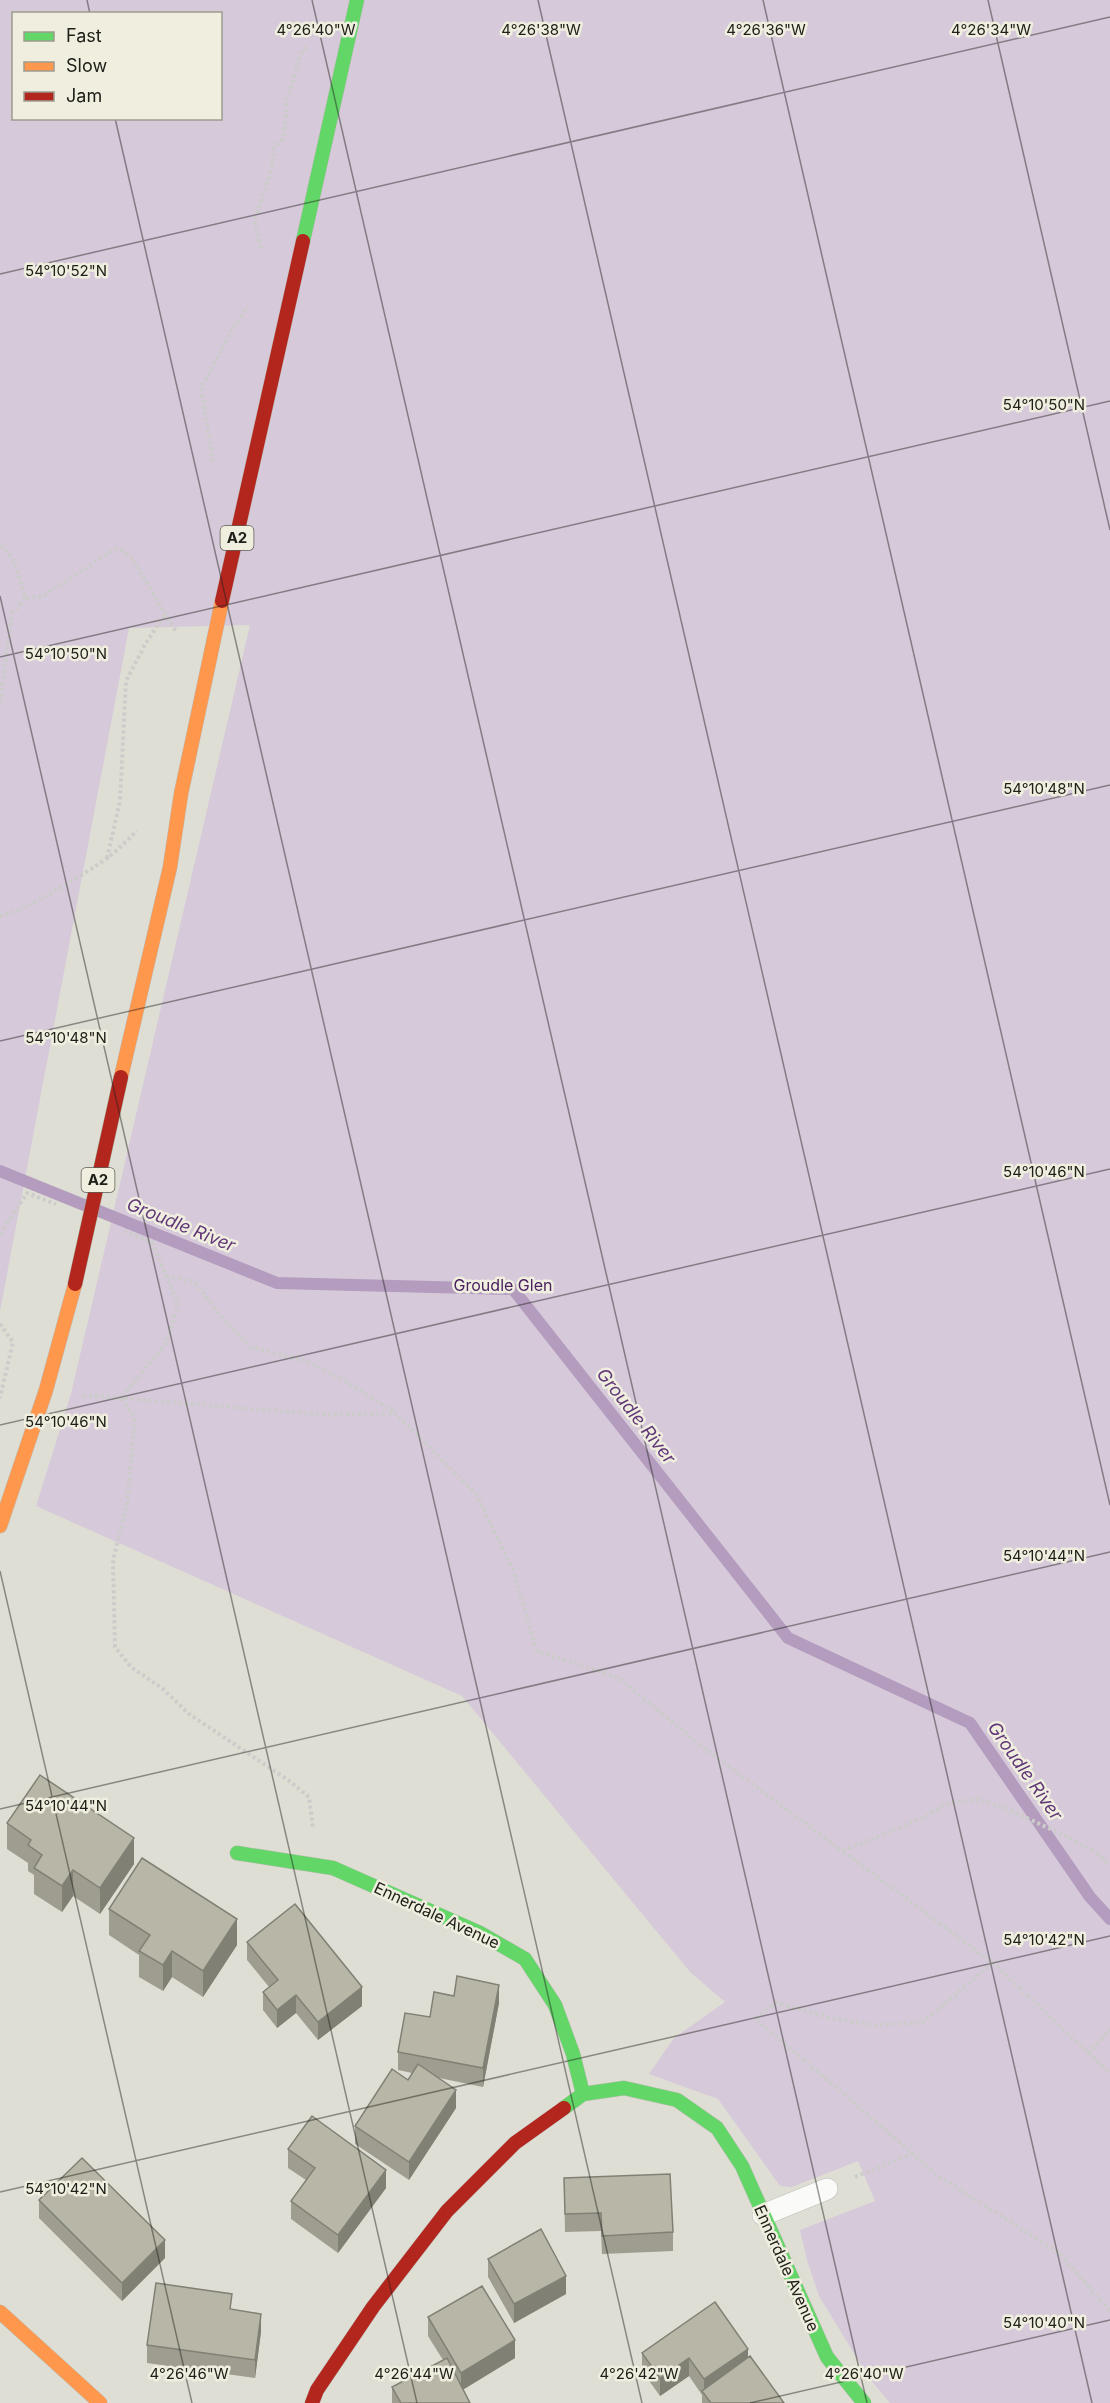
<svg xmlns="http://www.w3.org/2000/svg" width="1110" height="2403" font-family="Inter,sans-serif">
<rect width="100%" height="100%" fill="#deded5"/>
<path fill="#d6c9da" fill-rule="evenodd" d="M 0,0 L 1110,0 L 1110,2403 L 890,2403 L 869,2378 L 819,2296 L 807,2260 L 800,2230 L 875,2201 L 858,2161 L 792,2187 L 780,2186 L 718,2099 L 649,2074 L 674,2038 L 725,2002 L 691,1973 L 462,1696 L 36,1506 L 71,1394 L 250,625 L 129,628 L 0,1311 ZM 14,14 L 220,14 L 220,118 L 14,118 Z"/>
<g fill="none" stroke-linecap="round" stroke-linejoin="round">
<path stroke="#b39cbe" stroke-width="12" d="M 0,1171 L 277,1283 L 513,1289 L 788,1638 L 970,1723 L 1090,1897 L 1110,1919"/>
<g stroke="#bcbcb6" stroke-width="22">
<path id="lane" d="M 763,2215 L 827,2189"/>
</g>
<g stroke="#bcbcb6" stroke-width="15">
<path id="fast" d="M 303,241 L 357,0
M 237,1853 L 333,1868 L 480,1933 L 525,1959 L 555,2005 L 573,2054 L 583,2094
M 564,2108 L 583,2094 L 624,2088 L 677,2100 L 717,2128 L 742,2166 L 827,2357 L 864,2403"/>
</g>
<g stroke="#bcbcb6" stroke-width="15">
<path id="slow" d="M 121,1077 L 170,867 L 181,794 L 222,601
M 0,1526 L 46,1390 L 75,1284
M 0,2312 L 100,2403"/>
</g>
<g stroke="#bcbcb6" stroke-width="15">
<path id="jam" d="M 222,601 L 303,241
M 312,2403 L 317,2390 L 373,2307 L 447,2211 L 515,2143 L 564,2108"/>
</g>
<path stroke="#ccccca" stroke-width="4" stroke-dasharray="3 3" stroke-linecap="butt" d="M 261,248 L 254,221 L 271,172 L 274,148 L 284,137 L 287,99 L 301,54 L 307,46
M 213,462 L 201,388 L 233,328 L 248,307
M 0,546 C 19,558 18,580 26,598 L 43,596 L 115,549 L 124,551 L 131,557 L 177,633
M 0,703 L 12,613 L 26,598
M 107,858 L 120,801 L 126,681 L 146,643 L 165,614
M 0,916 C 24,912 84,874 106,859 C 117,851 127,840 137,831
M 124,1231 L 152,1242 L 178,1304 L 166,1343 L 121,1398 L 135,1418 L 127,1504 L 113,1560 L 115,1647 L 131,1667 L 163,1689 L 189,1714 L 288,1780 L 309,1797 L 313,1829
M 0,1234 L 27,1193 L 56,1204
M 166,1276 L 195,1282 L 223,1319 L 251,1347 L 307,1361 L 347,1382 L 394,1412
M 0,1324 L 13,1342 L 0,1398
M 83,1395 L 328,1415 L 395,1413 L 477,1495 L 513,1570 L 537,1651 L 617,1677 L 708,1751 L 993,1963 L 1110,2073
M 843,1851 L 927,1816 L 945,1804 L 978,1799 L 1007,1809 L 1066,1836 L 1092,1850 L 1110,1864
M 993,1963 L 922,2023 L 872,2025 L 831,2018 L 776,2003 L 755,2018 L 940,2177 L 1059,2253 L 1110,2311
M 1088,2053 L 1110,2030
M 855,2177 L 914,2153"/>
<use href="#lane" stroke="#fafaf9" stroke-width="21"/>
<use href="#fast" stroke="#63d668" stroke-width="14"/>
<use href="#slow" stroke="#ff974d" stroke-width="14"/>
<use href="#jam" stroke="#b3261e" stroke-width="14"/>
<g stroke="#a3a392" stroke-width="15" stroke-linecap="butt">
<path id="jam-bridge" d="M 75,1284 L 121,1077"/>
</g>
<use href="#jam-bridge" stroke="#b3261e" stroke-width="14"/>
</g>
<path fill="#9e9d90" d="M 7,1823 L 134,1864 L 100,1914 L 73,1896 L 62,1912 L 34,1894 L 34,1875 L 28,1871 L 28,1863 L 7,1849 Z
M 109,1909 L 237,1945 L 203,1997 L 172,1977 L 163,1991 L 139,1977 L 139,1955 L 109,1935 Z
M 247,1942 L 362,2006 L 318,2040 L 296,2013 L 277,2028 L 263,2010 L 263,1992 L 269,1987 L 247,1960 Z
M 454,1996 L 499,2003 L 483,2087 L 439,2078 L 456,2108 L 409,2180 L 355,2144 L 355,2126 L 408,2080 L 412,2073 L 398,2070 L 398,2052 L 430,2017 Z
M 288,2149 L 386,2188 L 338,2253 L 291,2219 L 291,2201 L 306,2180 L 288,2168 Z
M 564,2178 L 673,2232 L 673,2251 L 602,2254 L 601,2231 L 565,2232 Z
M 39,2200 L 165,2258 L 122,2301 L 39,2218 Z
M 488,2259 L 566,2294 L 514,2323 L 488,2277 Z
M 428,2317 L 515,2358 L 463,2389 L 470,2403 L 392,2403 L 392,2387 L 443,2360 L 428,2336 Z
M 261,2332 L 255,2378 L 147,2363 L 147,2345 Z
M 642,2353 L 748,2358 L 711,2403 L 702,2403 L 702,2395 L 689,2376 L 660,2396 L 642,2371 Z"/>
<path fill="#818075" d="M 134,1838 L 134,1864 L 100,1914 L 100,1888 Z
M 73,1870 L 73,1896 L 62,1912 L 62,1886 Z
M 237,1919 L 237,1945 L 203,1997 L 203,1971 Z
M 172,1951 L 172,1977 L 163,1991 L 163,1965 Z
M 499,1985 L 499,2003 L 483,2087 L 483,2068 Z
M 362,1987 L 362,2006 L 318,2040 L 318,2022 Z
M 296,1995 L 296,2013 L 277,2028 L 277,2010 Z
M 456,2090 L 456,2108 L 409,2180 L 409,2162 Z
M 386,2170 L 386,2188 L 338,2253 L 338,2235 Z
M 165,2240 L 165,2258 L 122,2301 L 122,2283 Z
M 566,2276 L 566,2294 L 514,2323 L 514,2304 Z
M 261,2314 L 261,2332 L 255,2378 L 255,2360 Z
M 515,2340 L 515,2358 L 461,2391 L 461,2373 Z
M 748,2349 L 748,2367 L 704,2394 L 704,2379 Z
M 689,2358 L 689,2376 L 660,2396 L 660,2378 Z"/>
<path fill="#b8b7a7" stroke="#818075" stroke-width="1.5" d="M 40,1775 L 134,1838 L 100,1888 L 73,1870 L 62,1886 L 34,1868 L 42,1855 L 28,1845 L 31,1840 L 7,1823 Z
M 142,1858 L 237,1919 L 203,1971 L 172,1951 L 163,1965 L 139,1951 L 150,1935 L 109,1909 Z
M 295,1904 L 362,1987 L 318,2022 L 296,1995 L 277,2010 L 263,1992 L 278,1980 L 247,1942 Z
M 457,1976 L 499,1985 L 483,2068 L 398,2052 L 405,2013 L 430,2017 L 434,1992 L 454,1996 Z
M 418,2064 L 456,2090 L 409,2162 L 355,2126 L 392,2069 L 408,2080 Z
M 312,2116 L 386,2170 L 338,2235 L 291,2201 L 315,2168 L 288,2149 Z
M 82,2158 L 165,2240 L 122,2283 L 39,2200 Z
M 670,2174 L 673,2232 L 602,2236 L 601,2213 L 565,2214 L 564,2178 Z
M 541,2229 L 566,2276 L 514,2304 L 488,2259 Z
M 156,2283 L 232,2294 L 230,2309 L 261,2314 L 255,2360 L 147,2345 Z
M 482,2286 L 515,2340 L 461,2373 L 428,2317 Z
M 715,2302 L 748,2349 L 704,2379 L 689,2358 L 660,2378 L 642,2353 Z
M 750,2356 L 784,2403 L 711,2403 L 702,2391 Z
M 447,2358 L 470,2403 L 401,2403 L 392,2387 Z"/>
<path fill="none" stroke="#20201a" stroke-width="1.5" stroke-opacity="0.45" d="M 87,0 L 90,14M 312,0 L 867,2403M 538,0 L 1092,2403M 763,0 L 1110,1505M 988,0 L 1110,530M 115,118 L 642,2403M 0,274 L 1110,17M 0,596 L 417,2403M 0,657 L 1110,401M 0,1041 L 1110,785M 0,1425 L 1110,1169M 0,1571 L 192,2403M 0,1809 L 1110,1552M 0,2192 L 1110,1936M 750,2403 L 1110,2320"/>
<g text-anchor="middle" stroke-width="5" stroke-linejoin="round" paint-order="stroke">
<g fill="#efeedf" stroke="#5e5e55" stroke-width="1.5">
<rect x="220.5" y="526" width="33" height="24" rx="4.5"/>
<rect x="81.5" y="1168" width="33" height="24" rx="4.5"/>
</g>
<g font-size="15" font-weight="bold" fill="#20201a">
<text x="237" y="543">A2</text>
<text x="98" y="1185">A2</text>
</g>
<g font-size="16" fill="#4b2161" stroke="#efeedf">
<text x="503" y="1291">Groudle Glen</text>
</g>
<g font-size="16" fill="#20201a" stroke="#efeedf">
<text transform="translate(437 1915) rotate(25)" y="6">Ennerdale Avenue</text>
<text transform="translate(787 2268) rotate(66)" y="6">Ennerdale Avenue</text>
</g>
<g font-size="18" font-style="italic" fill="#613778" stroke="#efeedf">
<text transform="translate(181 1225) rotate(22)" y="6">Groudle River</text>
<text transform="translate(636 1416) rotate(52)" y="6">Groudle River</text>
<text transform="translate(1025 1771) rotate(55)" y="6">Groudle River</text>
</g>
</g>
<g font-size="15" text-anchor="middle" fill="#20201a" stroke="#efeedf" stroke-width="5" stroke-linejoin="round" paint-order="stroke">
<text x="316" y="35">4°26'40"W</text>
<text x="541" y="35">4°26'38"W</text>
<text x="766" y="35">4°26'36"W</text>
<text x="991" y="35">4°26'34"W</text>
<text x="66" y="276">54°10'52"N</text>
<text x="1044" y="410">54°10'50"N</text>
<text x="66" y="659">54°10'50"N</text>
<text x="1044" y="794">54°10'48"N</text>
<text x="66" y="1043">54°10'48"N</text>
<text x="1044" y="1177">54°10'46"N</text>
<text x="66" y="1427">54°10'46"N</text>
<text x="1044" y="1561">54°10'44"N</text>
<text x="66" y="1811">54°10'44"N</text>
<text x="1044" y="1945">54°10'42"N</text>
<text x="66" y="2194">54°10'42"N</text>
<text x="1044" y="2328">54°10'40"N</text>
<text x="189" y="2379">4°26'46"W</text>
<text x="414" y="2379">4°26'44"W</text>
<text x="639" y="2379">4°26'42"W</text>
<text x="864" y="2379">4°26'40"W</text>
</g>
<rect x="12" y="12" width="210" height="108" fill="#efeedf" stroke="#9c9c90" stroke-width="1.5"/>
<rect x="24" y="32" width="30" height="9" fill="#63d668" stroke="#9c9c90" stroke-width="1.5"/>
<text x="66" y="42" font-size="18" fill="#20201a">Fast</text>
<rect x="24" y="62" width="30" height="9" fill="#ff974d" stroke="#9c9c90" stroke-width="1.5"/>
<text x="66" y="72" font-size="18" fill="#20201a">Slow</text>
<rect x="24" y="92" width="30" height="9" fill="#b3261e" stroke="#9c9c90" stroke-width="1.5"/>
<text x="66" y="102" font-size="18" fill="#20201a">Jam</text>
</svg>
